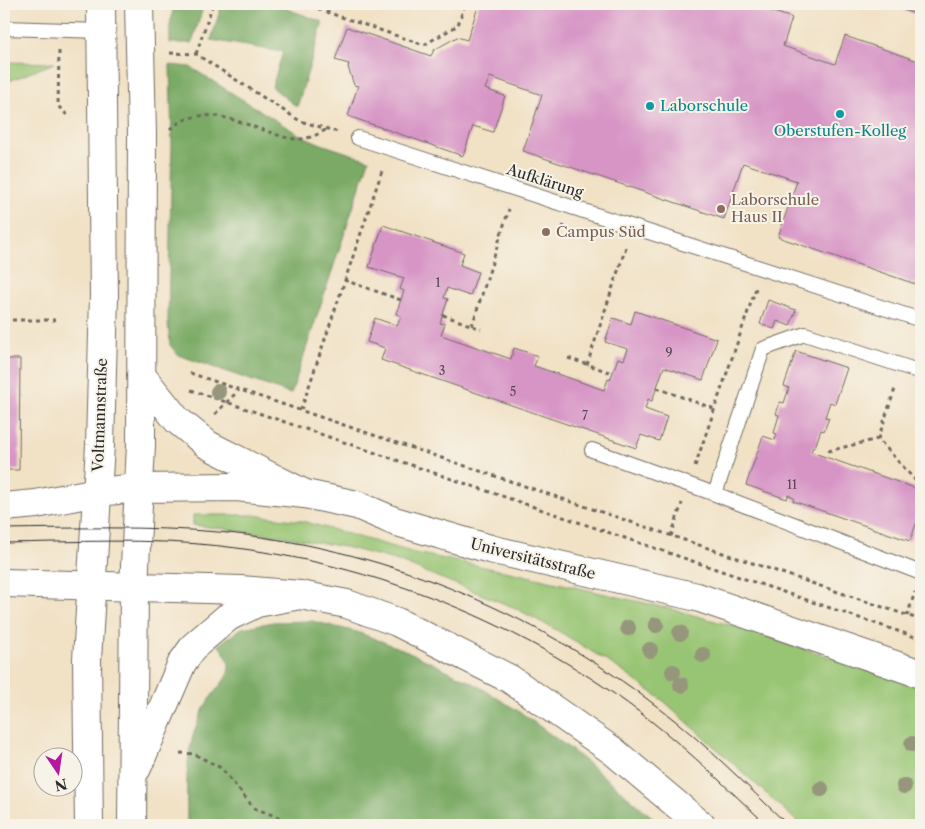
<svg xmlns="http://www.w3.org/2000/svg" width="925" height="829" font-family="'Libre Caslon Text',serif">
<rect width="100%" height="100%" fill="#f7f3e8"/>
<filter id="ink" filterUnits="userSpaceOnUse"><feTurbulence type="fractalNoise" baseFrequency=".02" numOctaves="2"/><feDisplacementMap in="SourceGraphic" scale="10" xChannelSelector="R" yChannelSelector="G"/><feConvolveMatrix kernelMatrix="1 2 1 2 8 2 1 2 1" color-interpolation-filters="sRGB"/></filter>
<filter id="wash" filterUnits="userSpaceOnUse"><feTurbulence type="fractalNoise" baseFrequency=".0096" numOctaves="4" result="noise"/><feDisplacementMap in="SourceGraphic" scale="20" xChannelSelector="R" yChannelSelector="G"/><feGaussianBlur stdDeviation="1.12" result="paint"/><feColorMatrix in="noise" values="0 0 0 0 0 0 0 0 0 0 0 0 0 0 0 0 0 1.4 0 .05"/><feComposite in="paint" operator="in"/></filter>
<g filter="url(#wash)">
<rect width="100%" height="100%" fill="#f1e1c5"/>
<path fill="#98c573" stroke="#62784f" d="M 4,62 L 54,63 L 4,83 Z
M 193,515 L 253,515 L 302,521 L 415,553 L 514,573 L 675,610 L 744,629 L 921,687 L 921,825 L 801,825 L 665,702 L 615,666 L 562,633 L 513,607 L 395,560 L 345,547 L 281,536 L 193,525 Z"/>
<path fill="#7aaa65" stroke="#526a48" d="M 174,4 L 204,4 L 192,43 L 170,43 L 170,26 Z
M 222,4 L 273,4 L 323,22 L 297,107 L 272,87 L 283,52 L 211,40 Z
M 170,65 L 190,67 L 298,134 L 321,144 L 369,160 L 291,394 L 178,355 L 170,345 L 168,323 L 172,142 Z
M 312,621 L 357,632 L 407,651 L 473,683 L 520,712 L 573,751 L 662,825 L 187,825 C 187,791 184,755 198,722 C 200,716 203,710 206,705 C 211,694 227,681 229,669 C 230,661 224,651 218,645 L 242,628 L 273,622 Z"/>
<g id="blocks">
<path fill="#d795c6" d="M 479,4 L 750,4 L 792,18 L 783,46 L 835,64 L 845,36 L 921,62 L 921,286 L 778,237 L 797,181 L 743,163 L 724,219 L 523,151 L 542,95 L 490,77 L 485,89 L 505,96 L 493,132 L 473,126 L 463,156 L 348,116 L 358,86 L 354,85 L 348,67 L 349,64 L 335,60 L 347,27 L 431,56 L 434,50 L 457,37 L 467,40 Z
M 885,4 L 921,4 L 921,16 Z
M 383,225 L 464,253 L 460,265 L 478,272 L 470,296 L 447,288 L 444,298 L 448,299 L 440,323 L 445,324 L 441,335 L 511,359 L 514,348 L 538,356 L 534,366 L 604,390 L 608,379 L 610,380 L 618,358 L 624,360 L 628,349 L 605,342 L 613,318 L 631,324 L 635,311 L 717,339 L 703,380 L 664,367 L 652,401 L 648,399 L 645,409 L 667,417 L 659,441 L 641,435 L 636,448 L 381,360 L 385,348 L 367,342 L 375,318 L 397,326 L 401,316 L 396,314 L 404,291 L 400,289 L 404,278 L 369,267 Z
M 768,300 L 796,310 L 790,326 L 777,321 L 774,329 L 760,324 Z
M 796,351 L 847,368 L 835,404 L 830,402 L 825,417 L 829,418 L 824,431 L 821,430 L 815,447 L 813,447 L 811,452 L 921,490 L 921,525 L 916,524 L 910,541 L 793,501 L 794,498 L 788,495 L 787,499 L 746,485 L 763,436 L 775,440 L 777,434 L 774,433 L 779,415 L 776,414 L 780,402 L 784,403 L 789,388 L 784,386 Z
M 4,359 L 20,359 L 19,470 L 4,470 Z"/>
</g>
</g>
<g filter="url(#ink)">
<use href="#blocks" fill-opacity="0" stroke="#706b61" stroke-width="1"/>
<g fill="none" stroke-linecap="round" stroke-linejoin="round">
<g stroke="#706b61" stroke-width="16">
<path id="service" d="M 4,28 L 101,31
M 358,138 L 921,320
M 921,372 L 805,334 L 763,349 L 715,494 L 921,573
M 592,450 L 715,494"/>
</g>
<g stroke="#706b61" stroke-width="30">
<path id="minor" d="M 4,507 L 36,504 L 97,492 L 138,488 L 236,487 L 305,494 L 357,505 L 394,521 L 490,549 L 697,597 L 921,674
M 4,583 L 241,590 L 300,595 L 347,604 L 397,622 L 510,679 L 613,751 L 701,825"/>
</g>
<g stroke="#706b61" stroke-width="30">
<path id="tertiary" d="M 141,375 L 177,420 L 208,445 L 305,494
M 137,768 L 182,663 L 194,646 L 228,617 L 257,603 L 300,595
M 89,825 L 87,660 L 100,445 L 104,296 L 101,4
M 132,825 L 134,586 L 141,445 L 142,134 L 139,4"/>
</g>
<path stroke="#706b61" stroke-width="3" stroke-dasharray="4 4" stroke-linecap="butt" d="M 303,4 L 424,45 L 458,25 L 465,4
M 59,51 L 58,106 L 68,116
M 170,53 L 196,54 L 300,121 L 338,132
M 196,54 L 213,4
M 170,129 C 202,102 237,122 272,133 C 280,136 289,139 298,139 C 309,139 317,135 327,129
M 560,236 L 564,225
M 344,280 L 401,300
M 443,315 L 481,329
M 4,320 L 55,320
M 472,326 L 509,209
M 568,358 L 612,373
M 587,365 L 626,247
M 190,373 L 921,620
M 657,388 L 715,409
M 191,390 L 921,639
M 301,410 L 383,168
M 215,414 L 239,390
M 878,439 L 896,386
M 828,451 L 878,439 L 916,481
M 695,466 L 756,288
M 671,536 L 682,503
M 907,616 L 915,592
M 180,753 L 194,754 L 221,768 L 254,808 L 299,825"/>
<use href="#service" stroke="#fff" stroke-width="14"/>
<use href="#minor" stroke="#fff" stroke-width="28"/>
<use href="#tertiary" stroke="#fff" stroke-width="28"/>
<path stroke="#2b2b2b" stroke-width="1" d="M 4,529 C 75,528 147,526 218,532 C 378,546 532,610 659,708 C 705,743 746,785 788,825
M 4,543 C 75,542 148,538 220,546 C 375,563 527,624 651,721 C 692,753 729,790 767,825"/>
</g>
<g fill="#96967c">
<circle cx="218" cy="392" r="8"/>
<circle cx="656" cy="625" r="8"/>
<circle cx="628" cy="628" r="8"/>
<circle cx="680" cy="633" r="8"/>
<circle cx="650" cy="650" r="8"/>
<circle cx="703" cy="655" r="8"/>
<circle cx="673" cy="672" r="8"/>
<circle cx="681" cy="685" r="8"/>
<circle cx="912" cy="744" r="8"/>
<circle cx="904" cy="786" r="8"/>
<circle cx="821" cy="789" r="8"/>
</g>
</g>
<g fill="#0f9aa8" stroke="#f7f3e8" stroke-width="2">
<circle cx="650" cy="106" r="5"/>
<circle cx="840" cy="114" r="5"/>
</g>
<g fill="#8d6e63" stroke="#f7f3e8" stroke-width="2">
<circle cx="721" cy="209" r="5"/>
<circle cx="546" cy="232" r="5"/>
</g>
<g text-anchor="middle" stroke-width="4" stroke-linejoin="round" paint-order="stroke">
<g font-size="12" fill="#564652">
<text x="438" y="287">1</text>
<text x="669" y="357">9</text>
<text x="442" y="375">3</text>
<text x="513" y="396">5</text>
<text x="585" y="420">7</text>
<text x="792" y="489">11</text>
</g>
<g font-size="15" fill="#0d838f" stroke="#f7f3e8" text-anchor="start">
<text x="660" y="111">Laborschule</text>
<text x="840" y="136" text-anchor="middle">Oberstufen-Kolleg</text>
</g>
<g font-size="15" fill="#2b2b2b" stroke="#f7f3e8">
<text transform="translate(545 181) rotate(18)" y="5">Aufklärung</text>
<text transform="translate(100 415) rotate(-88)" y="5">Voltmannstraße</text>
<text transform="translate(533 559) rotate(14)" y="5">Universitätsstraße</text>
</g>
<g font-size="15" fill="#785e54" stroke="#f7f3e8" text-anchor="start">
<text x="731" y="205">Laborschule<tspan x="731" dy="17">Haus II</tspan></text>
<text x="556" y="237">Campus Süd</text>
</g>
</g>
<rect width="925" height="829" fill="none" stroke="#f7f3e8" stroke-width="20"/>
<g transform="translate(58 772) rotate(167)"><circle r="24" fill="#f7f3e8" stroke="#a5a39c"/>
<path d="M0-4L9 19L0 12L-9 19Z" fill="#b5179e"/>
<text y="-8" font-size="14" font-weight="bold" text-anchor="middle" fill="#2b2b2b">N</text>
</g>
</svg>
